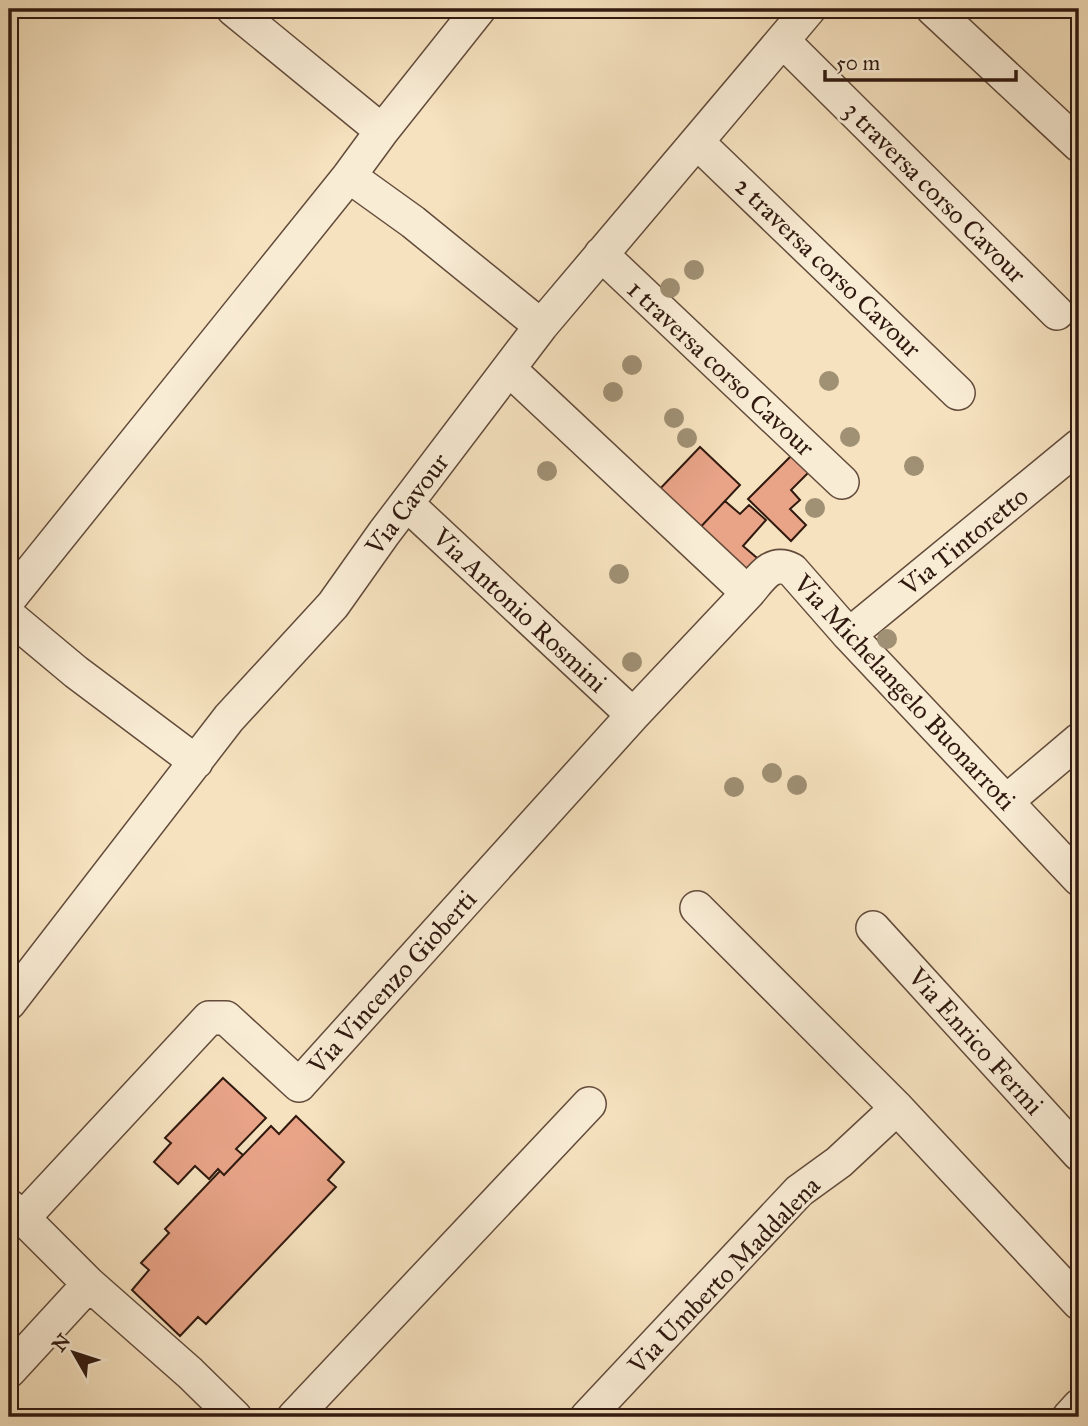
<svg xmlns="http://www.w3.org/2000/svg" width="1088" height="1426" font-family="'IM FELL Great Primer',serif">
<rect width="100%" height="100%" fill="#f6e2bf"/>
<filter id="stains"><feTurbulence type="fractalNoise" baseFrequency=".00286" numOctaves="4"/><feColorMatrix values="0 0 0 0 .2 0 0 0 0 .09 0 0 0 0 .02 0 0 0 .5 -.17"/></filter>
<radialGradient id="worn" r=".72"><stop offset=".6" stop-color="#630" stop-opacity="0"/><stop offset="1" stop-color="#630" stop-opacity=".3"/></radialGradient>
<path fill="#e9a488" stroke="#30190f" stroke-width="2" d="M 700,447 L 740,485 L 695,533 L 655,494 Z
M 797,450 L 814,467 L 791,490 L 800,500 L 790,509 L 806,525 L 791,541 L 748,499 Z
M 725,501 L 740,514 L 749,505 L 766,520 L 743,546 L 763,563 L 740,572 L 695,533 Z
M 223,1078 L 266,1118 L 236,1149 L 243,1155 L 224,1175 L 218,1169 L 209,1179 L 195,1166 L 178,1184 L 154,1162 L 171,1143 L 165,1138 Z
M 296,1116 L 344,1162 L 328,1180 L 336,1187 L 206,1324 L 198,1317 L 180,1336 L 132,1290 L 149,1270 L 141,1263 L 169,1233 L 165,1229 L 220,1171 L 224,1175 L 271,1126 L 279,1134 Z"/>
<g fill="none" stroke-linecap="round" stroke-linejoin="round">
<g stroke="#624b3b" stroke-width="36">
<path id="minor" d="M 233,9 L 382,131
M 933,9 L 1079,145
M 783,41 L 1057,313
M 697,142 L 958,393
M 349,176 L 413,222 L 541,326
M 601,254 L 842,482
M 509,369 L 748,593 C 761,578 771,559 792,570 L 849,635 L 1079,879
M 407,504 L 633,715
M 9,599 L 349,176 L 382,131 L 479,9
M 9,616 L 76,672 L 196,762
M 849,635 L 1079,446
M 1007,801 L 1079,740
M 697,908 L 897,1108 L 1079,1303
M 873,928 L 1079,1154
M 9,1003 L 229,718 L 333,605 L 384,533 L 541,326 L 809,9
M 9,1206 L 23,1218 L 89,1284 L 190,1373 L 235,1417
M 23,1218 L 209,1018 L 226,1018 L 299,1085 L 633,715 L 748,593
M 9,1371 L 89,1284
M 294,1417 L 589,1104
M 587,1417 L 799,1191 L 839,1162 L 897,1108
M 1069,1417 L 1079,1406"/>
</g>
<use href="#minor" stroke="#f9ecd5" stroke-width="33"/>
</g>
<g fill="#a09074">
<circle cx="694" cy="270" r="10"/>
<circle cx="670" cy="288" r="10"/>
<circle cx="632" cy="365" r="10"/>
<circle cx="829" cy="381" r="10"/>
<circle cx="613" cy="392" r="10"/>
<circle cx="674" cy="418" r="10"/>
<circle cx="850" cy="437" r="10"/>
<circle cx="687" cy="438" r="10"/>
<circle cx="914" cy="466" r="10"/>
<circle cx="547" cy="471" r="10"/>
<circle cx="815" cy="508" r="10"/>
<circle cx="619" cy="574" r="10"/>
<circle cx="887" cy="639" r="10"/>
<circle cx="632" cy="662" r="10"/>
<circle cx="772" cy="773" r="10"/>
<circle cx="797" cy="785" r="10"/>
<circle cx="734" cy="787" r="10"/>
</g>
<g text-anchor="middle" stroke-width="6" stroke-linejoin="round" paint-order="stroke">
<g font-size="26" fill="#30190f" stroke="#f9ecd5">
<text transform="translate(935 192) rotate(45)" y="9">3 traversa corso Cavour</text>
<text transform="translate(828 267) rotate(44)" y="9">2 traversa corso Cavour</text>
<text transform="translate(721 368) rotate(43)" y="9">1 traversa corso Cavour</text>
<text transform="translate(407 504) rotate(-53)" y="9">Via Cavour</text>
<text transform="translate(964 541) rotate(-39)" y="9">Via Tintoretto</text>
<text transform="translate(520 610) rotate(43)" y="9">Via Antonio Rosmini</text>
<text transform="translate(905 692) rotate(47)" y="9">Via Michelangelo Buonarroti</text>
<text transform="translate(392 982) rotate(-48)" y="9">Via Vincenzo Gioberti</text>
<text transform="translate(976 1041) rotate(48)" y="9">Via Enrico Fermi</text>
<text transform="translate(724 1275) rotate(-46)" y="9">Via Umberto Maddalena</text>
</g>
</g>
<rect width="1088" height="1426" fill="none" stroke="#f6e2bf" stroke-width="35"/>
<rect x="10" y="10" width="1067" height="1405" fill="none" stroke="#30190f" stroke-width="3.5"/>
<rect x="18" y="18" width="1053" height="1391" fill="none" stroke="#30190f" stroke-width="2"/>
<g transform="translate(74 1353) rotate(309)" stroke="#f9ecd5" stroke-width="5" paint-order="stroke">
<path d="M0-5L12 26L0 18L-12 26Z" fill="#30190f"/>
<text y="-10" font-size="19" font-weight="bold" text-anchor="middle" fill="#30190f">N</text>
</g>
<path d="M825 70v10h191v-10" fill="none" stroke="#30190f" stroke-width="3.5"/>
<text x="836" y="70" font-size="21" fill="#30190f" stroke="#f9ecd5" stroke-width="5" paint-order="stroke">50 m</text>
<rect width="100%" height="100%" filter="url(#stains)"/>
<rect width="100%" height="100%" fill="url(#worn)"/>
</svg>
